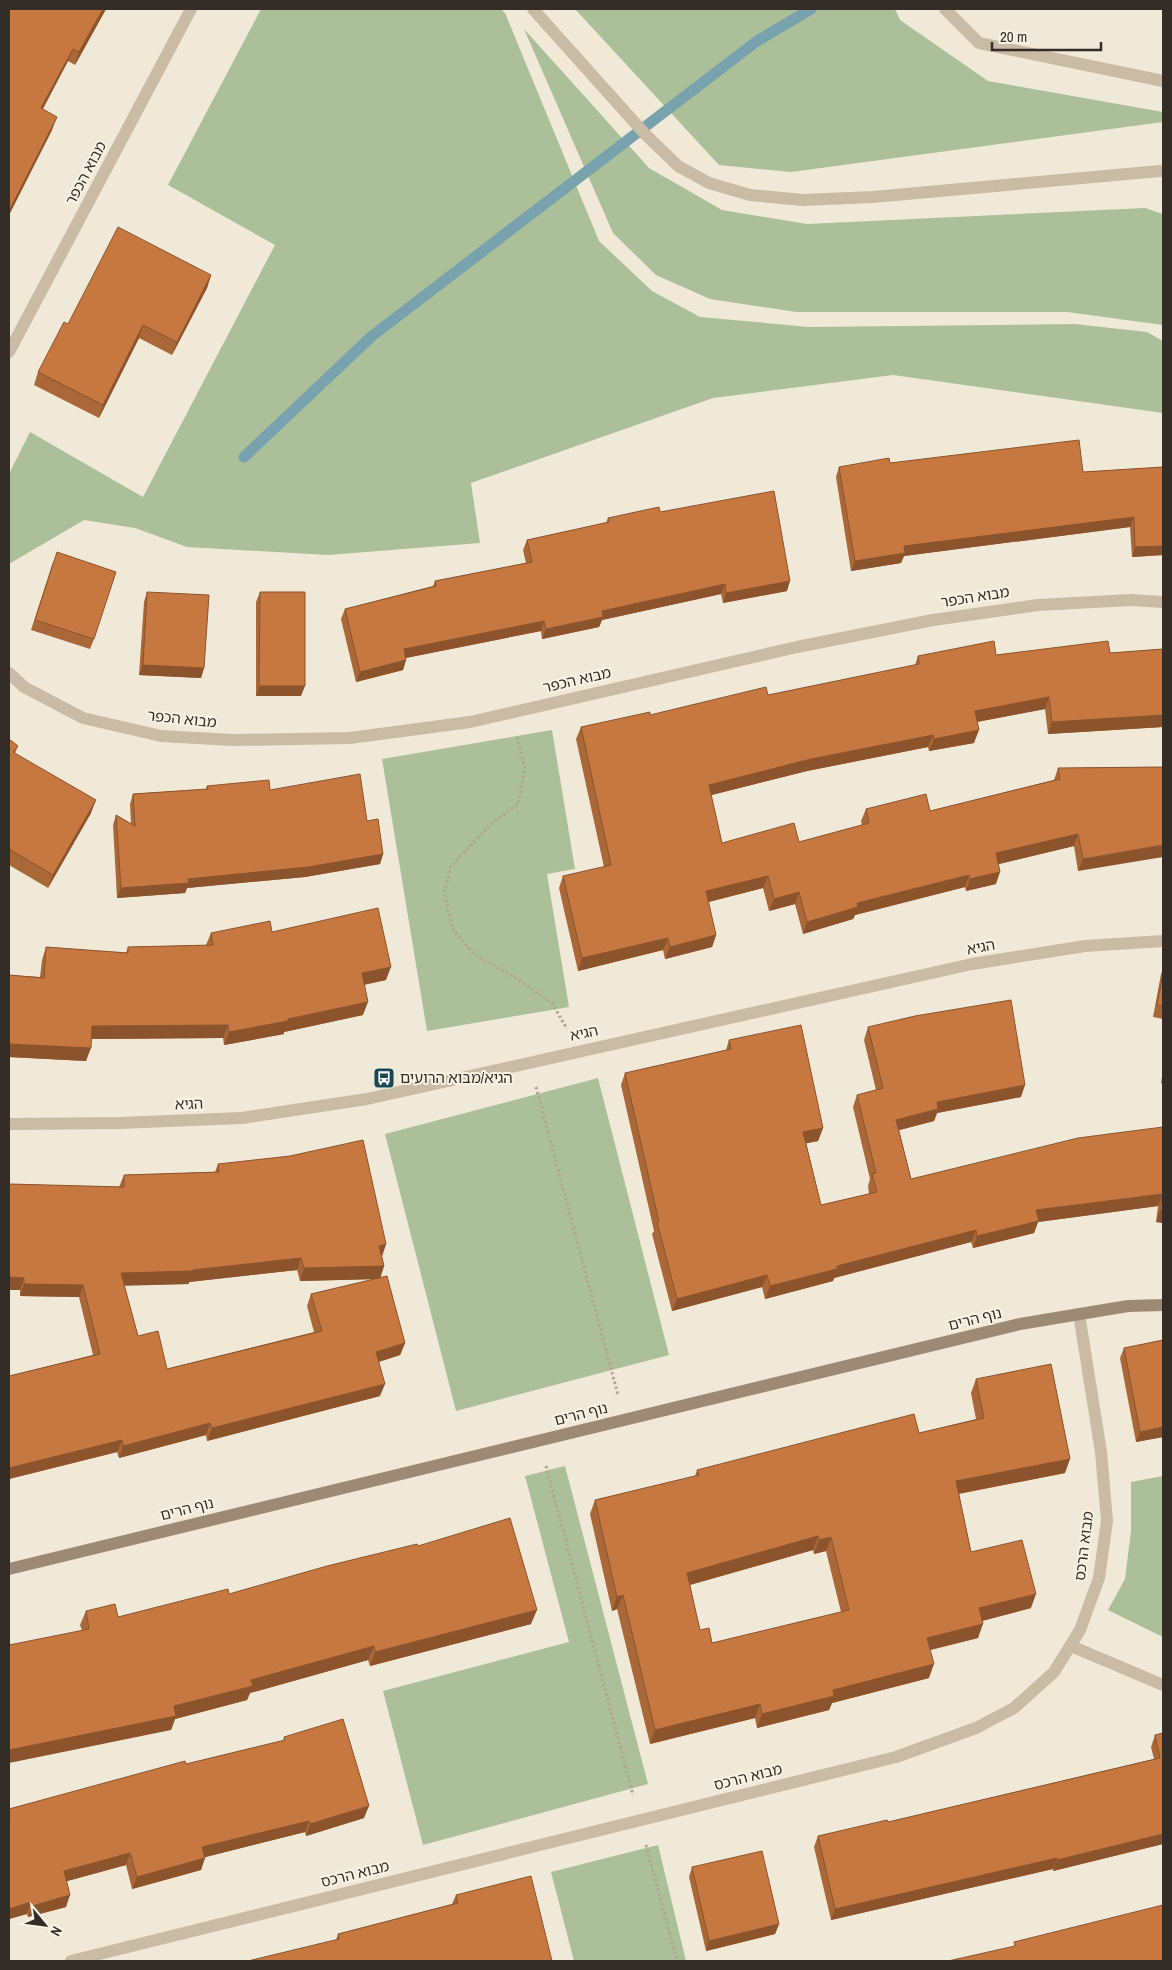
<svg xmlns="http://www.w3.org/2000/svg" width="1172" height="1970" font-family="'Archivo Narrow','Noto Sans Hebrew',sans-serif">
<rect width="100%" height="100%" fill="#f1e9d7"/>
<path fill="#abbf98" d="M 261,9 L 501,9 L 505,13 L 599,241 L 652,291 L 700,317 L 809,327 L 1075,324 L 1147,332 L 1163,341 L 1163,413 L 893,375 L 713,398 L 471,483 L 480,543 L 328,555 L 187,547 L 135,528 L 84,520 L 9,564 L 9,474 L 30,432 L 143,497 L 275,245 L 168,185 Z
M 575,9 L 895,9 L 900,20 L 988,81 L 1163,112 L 1163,122 L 791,172 L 719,165 Z
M 524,29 L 649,168 L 722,210 L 807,224 L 1145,208 L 1163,214 L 1163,325 L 1067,312 L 796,312 L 710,299 L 656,275 L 613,233 Z
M 552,730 L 575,869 L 547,874 L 569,1007 L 427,1031 L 382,759 Z
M 598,1078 L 669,1355 L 456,1411 L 385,1134 Z
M 565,1466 L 648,1784 L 423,1845 L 383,1691 L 569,1642 L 525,1476 Z
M 1163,1476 L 1163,1637 L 1108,1610 L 1125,1579 L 1131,1531 L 1131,1482 Z
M 658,1845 L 686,1961 L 574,1961 L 551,1872 Z"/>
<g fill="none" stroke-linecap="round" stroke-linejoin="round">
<path stroke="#77a2ae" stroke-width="11" d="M 244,457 L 372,336 L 757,41 L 811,9"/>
<path stroke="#b4a58e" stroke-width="3" stroke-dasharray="2.5 2.5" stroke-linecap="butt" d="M 517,737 L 525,768 L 518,804 L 491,824 L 451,866 L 444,892 L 453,930 L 475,955 L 511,975 L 552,1003 L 567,1029
M 536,1087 L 618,1395
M 546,1466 L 633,1795
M 646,1845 L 677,1961"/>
<path stroke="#c9bba4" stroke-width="12" d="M 533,9 L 645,134 L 678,166 L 709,183 L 750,195 L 803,200 L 873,197 L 1160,171
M 945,9 L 979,43 L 1163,81
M 1071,1646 L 1163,1685"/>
<path stroke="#c9bba4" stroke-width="12" d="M 9,352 L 191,9
M 9,673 L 24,687 L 83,718 L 161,736 L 233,740 L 350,738 L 470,722 L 797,647 L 933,620 L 1038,605 L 1131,600 L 1163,602
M 9,1124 L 119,1123 L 242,1118 L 367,1099 L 972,964 L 1085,946 L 1163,941
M 71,1961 L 896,1757 L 976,1728 L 1014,1708 L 1054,1672 L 1080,1630 L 1099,1578 L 1107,1521 L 1101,1452 L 1079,1314"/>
<path stroke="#9c8a75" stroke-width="12" d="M 9,1569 L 1020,1324 L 1128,1306 L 1163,1305"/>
</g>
<path fill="#aa6737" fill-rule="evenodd" d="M 9,9 L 106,9 L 75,65 L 68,61 L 43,109 L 52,130 L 9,215 Z
M 211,275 L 207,288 L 172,355 L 139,338 L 99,418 L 34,385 L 38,372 L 68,324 Z
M 890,463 L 1083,472 L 1163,467 L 1163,555 L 1132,557 L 1130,527 L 904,556 L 901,563 L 851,571 L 836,477 L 839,467 Z
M 660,512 L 787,591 L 723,603 L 721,594 L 602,620 L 599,627 L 542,639 L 541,631 L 406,658 L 406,660 L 403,670 L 356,682 L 341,619 L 345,609 L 433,586 L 435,581 L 526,563 L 523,550 L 527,540 L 606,523 L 608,518 Z
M 53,562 L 94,639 L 90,649 L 31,630 Z
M 147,592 L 204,668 L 201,678 L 139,675 L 144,602 Z
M 260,592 L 301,696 L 256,696 L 256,602 Z
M 1163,649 L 1163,727 L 1048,734 L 1045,709 L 977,722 L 974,743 L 929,751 L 928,747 L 807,771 L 711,795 L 722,843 L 799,842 L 862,825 L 861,821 L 866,809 L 930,811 L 1054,780 L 1058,768 L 1163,767 L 1078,871 L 1074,846 L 998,864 L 996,884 L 966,891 L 965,887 L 855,915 L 853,919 L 803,934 L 795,904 L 769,911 L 763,888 L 708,902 L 716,935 L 712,947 L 665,959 L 663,950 L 578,971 L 559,888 L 563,876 L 604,867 L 576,739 L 581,727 L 768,695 L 915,665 L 918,656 L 1110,653 Z
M 9,739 L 18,746 L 15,753 L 91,813 L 48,888 L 9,865 Z
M 207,786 L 270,790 L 367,821 L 383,854 L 380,864 L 305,877 L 187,888 L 185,893 L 117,898 L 113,825 L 116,815 L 131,824 L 130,804 L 133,794 L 206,789 Z
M 272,932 L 386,980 L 364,985 L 363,1015 L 284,1032 L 284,1034 L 224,1045 L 223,1038 L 91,1039 L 86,1061 L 9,1057 L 9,975 L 40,977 L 42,960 L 46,947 L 126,953 L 128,947 L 206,945 L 211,933 Z
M 1163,968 L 1163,1019 L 1153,1017 L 1161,974 Z
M 868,1027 L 1021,1097 L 937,1113 L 934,1121 L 899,1130 L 911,1179 L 1163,1127 L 1163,1223 L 1156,1222 L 1158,1206 L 1038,1222 L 1034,1233 L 973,1248 L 971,1242 L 834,1278 L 833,1281 L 765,1299 L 762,1287 L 672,1311 L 652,1234 L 654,1231 L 621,1085 L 625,1073 L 726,1050 L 729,1040 L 823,1128 L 818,1141 L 806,1143 L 821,1205 L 869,1194 L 868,1186 L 870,1179 L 853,1107 L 857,1095 L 876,1090 L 864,1040 Z
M 1163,1070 L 1163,1084 L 1161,1083 Z
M 218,1164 L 386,1244 L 382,1256 L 384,1266 L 380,1277 L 405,1343 L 400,1355 L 379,1362 L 380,1396 L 207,1441 L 206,1435 L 119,1458 L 117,1452 L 9,1479 L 9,1376 L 93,1355 L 79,1297 L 20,1296 L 20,1290 L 9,1290 L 9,1184 L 119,1187 L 124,1175 L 215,1172 ZM 297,1270 L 300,1281 L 374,1279 L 311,1294 L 307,1306 L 314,1332 L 167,1369 L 138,1336 L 124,1285 L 189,1284 L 189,1282 Z
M 1163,1340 L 1163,1437 L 1136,1442 L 1120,1358 L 1124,1348 Z
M 976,1379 L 1065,1473 L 959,1494 L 971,1552 L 1031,1608 L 982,1621 L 978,1638 L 930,1650 L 929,1678 L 832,1703 L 829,1710 L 757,1728 L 755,1718 L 650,1744 L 617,1609 L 612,1611 L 590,1514 L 595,1500 L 695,1476 L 697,1470 L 919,1433 L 976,1419 L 971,1393 ZM 813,1550 L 814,1554 L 826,1551 L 841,1612 L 712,1643 L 700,1630 L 690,1585 Z
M 418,1546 L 531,1624 L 370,1666 L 368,1660 L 250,1693 L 247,1700 L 175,1719 L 171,1730 L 82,1630 L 80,1625 L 86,1611 L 118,1617 L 229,1594 Z
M 1163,1733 L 1163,1844 L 1053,1871 L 1053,1869 L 831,1920 L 814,1847 L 818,1836 L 888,1822 L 1154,1759 L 1151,1747 L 1155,1735 Z
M 284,1737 L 364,1818 L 306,1836 L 305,1832 L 205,1857 L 201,1870 L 132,1889 L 126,1865 L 67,1881 L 66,1907 L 28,1917 L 27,1914 L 9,1919 L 9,1809 L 186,1764 L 283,1741 Z
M 692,1867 L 779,1924 L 775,1934 L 706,1951 L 689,1877 Z
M 456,1895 L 552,1961 L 336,1940 L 338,1934 L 452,1904 Z"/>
<path fill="#8b542d" d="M 103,9 L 106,9 L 75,65 L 79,52 Z
M 73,49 L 68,61 L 36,121 L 41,108 Z
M 57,117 L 52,130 L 9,215 L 9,211 Z
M 211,275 L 207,288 L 172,355 L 177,342 Z
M 143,325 L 139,338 L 99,418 L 103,405 Z
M 1134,517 L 1130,527 L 904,556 L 901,563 L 851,571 L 855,561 L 904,546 Z
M 1163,546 L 1163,555 L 1132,557 L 1135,547 Z
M 790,581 L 787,591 L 723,603 L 726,593 Z
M 725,584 L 721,594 L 602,620 L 599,627 L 542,639 L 546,629 L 602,611 Z
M 544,621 L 541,631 L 400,659 L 404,649 Z
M 406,660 L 403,670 L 356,682 L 360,672 Z
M 143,665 L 204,668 L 201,678 L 139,675 Z
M 259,686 L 305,686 L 301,696 L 256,696 Z
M 1049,697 L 1045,709 L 971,723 L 975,711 Z
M 1163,715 L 1163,727 L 1048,734 L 1052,722 Z
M 979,730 L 974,743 L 929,751 L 934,739 Z
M 933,735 L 928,747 L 807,771 L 704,797 L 709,785 L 811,759 Z
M 96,800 L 91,813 L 48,888 L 53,875 Z
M 1078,834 L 1074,846 L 991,866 L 996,853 Z
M 1163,845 L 1163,857 L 1078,871 L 1083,859 Z
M 383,854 L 380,864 L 305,877 L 187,888 L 185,893 L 117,898 L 121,888 Z
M 1000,872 L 996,884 L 966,891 L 970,879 Z
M 969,875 L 965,887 L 855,915 L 853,919 L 803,934 L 807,922 L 857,903 Z
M 768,876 L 763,888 L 701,904 L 706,891 Z
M 799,892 L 795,904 L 769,911 L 774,899 Z
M 716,935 L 712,947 L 665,959 L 670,947 Z
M 668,938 L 663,950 L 578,971 L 582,958 Z
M 391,967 L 386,980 L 357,986 L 362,973 Z
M 368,1002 L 363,1015 L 284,1032 L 284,1034 L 224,1045 L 229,1032 Z
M 228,1025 L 223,1038 L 88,1039 L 92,1026 Z
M 9,1044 L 91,1048 L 86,1061 L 9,1057 Z
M 1025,1085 L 1021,1097 L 937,1113 L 934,1121 L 892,1132 L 896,1120 L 937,1102 Z
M 823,1128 L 818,1141 L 798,1145 L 803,1132 Z
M 1163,1194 L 1158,1206 L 1038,1222 L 1034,1233 L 973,1248 L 977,1236 L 1036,1210 Z
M 1160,1210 L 1163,1210 L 1163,1223 L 1156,1222 Z
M 976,1230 L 971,1242 L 834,1278 L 833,1281 L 765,1299 L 770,1286 L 837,1266 Z
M 386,1244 L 382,1256 L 379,1246 Z
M 301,1258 L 297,1270 L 189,1282 L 189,1284 L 117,1286 L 121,1273 L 193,1270 Z
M 384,1266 L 380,1279 L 300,1281 L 304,1268 Z
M 767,1275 L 762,1287 L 672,1311 L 677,1299 Z
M 9,1277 L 24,1278 L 20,1290 L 9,1290 Z
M 24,1284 L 83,1285 L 79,1297 L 20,1296 Z
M 405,1343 L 400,1355 L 371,1364 L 376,1352 Z
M 385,1384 L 380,1396 L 207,1441 L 212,1428 Z
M 210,1423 L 206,1435 L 119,1458 L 123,1446 Z
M 1163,1427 L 1163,1437 L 1136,1442 L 1140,1432 Z
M 122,1440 L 117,1452 L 9,1479 L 9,1468 Z
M 1070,1459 L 1065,1473 L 951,1495 L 956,1481 Z
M 818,1536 L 813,1550 L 682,1587 L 687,1573 Z
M 831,1537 L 826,1551 L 814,1554 L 819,1540 Z
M 1036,1594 L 1031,1608 L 974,1623 L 979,1608 Z
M 623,1595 L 617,1609 L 612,1611 L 617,1597 Z
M 537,1610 L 531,1624 L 370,1666 L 375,1652 Z
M 983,1624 L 978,1638 L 922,1652 L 927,1638 Z
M 374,1646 L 368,1660 L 250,1693 L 247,1700 L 175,1719 L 171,1730 L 9,1763 L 9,1750 L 174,1706 L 251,1680 Z
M 934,1664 L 929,1678 L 832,1703 L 829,1710 L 757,1728 L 762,1714 L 833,1690 Z
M 760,1704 L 755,1718 L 650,1744 L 655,1730 Z
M 369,1806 L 364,1818 L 306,1836 L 310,1824 Z
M 309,1821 L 305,1832 L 198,1859 L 202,1847 Z
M 1163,1834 L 1163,1844 L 1053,1871 L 1057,1860 Z
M 130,1853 L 126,1865 L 60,1883 L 64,1871 Z
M 205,1858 L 201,1870 L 132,1889 L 137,1877 Z
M 1057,1858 L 1053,1869 L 831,1920 L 835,1909 Z
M 70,1895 L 66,1907 L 28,1917 L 32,1906 Z
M 31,1902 L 27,1914 L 9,1919 L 9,1909 Z
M 779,1924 L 775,1934 L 706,1951 L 709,1941 Z"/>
<path fill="#c67840" stroke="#8b542d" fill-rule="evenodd" d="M 9,9 L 103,9 L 79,52 L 73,49 L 41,108 L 57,117 L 9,211 Z
M 118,227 L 211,275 L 177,342 L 143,325 L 103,405 L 38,372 L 64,322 L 68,324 Z
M 1079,440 L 1083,472 L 1163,467 L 1163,546 L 1135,547 L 1134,517 L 904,546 L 905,553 L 855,561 L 839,467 L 889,458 L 890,463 Z
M 774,491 L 790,581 L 726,593 L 725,584 L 602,611 L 603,617 L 546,629 L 544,621 L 404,649 L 406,660 L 360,672 L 345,609 L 436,586 L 435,581 L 532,562 L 527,540 L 609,522 L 608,518 L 659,507 L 660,512 Z
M 57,552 L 116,572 L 94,639 L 35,620 Z
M 147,592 L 209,595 L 204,668 L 143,665 Z
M 260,592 L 305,592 L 305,686 L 259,686 Z
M 994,641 L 996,655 L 1108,641 L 1110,653 L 1163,649 L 1163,715 L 1052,722 L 1049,697 L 975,711 L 979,730 L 934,739 L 933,735 L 811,759 L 709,785 L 722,843 L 794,823 L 799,842 L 869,823 L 866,809 L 926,794 L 930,811 L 1060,779 L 1058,768 L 1163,767 L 1163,845 L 1083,859 L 1078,834 L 996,853 L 1000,872 L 970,879 L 969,875 L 857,903 L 858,907 L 807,922 L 799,892 L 774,899 L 768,876 L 706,891 L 716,935 L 670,947 L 668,938 L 582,958 L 563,876 L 611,865 L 581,727 L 650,712 L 650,715 L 766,687 L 768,695 L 919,664 L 918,656 Z
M 9,739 L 18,746 L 13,752 L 96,800 L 53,875 L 9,849 Z
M 360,774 L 367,821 L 378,819 L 383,854 L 308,867 L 188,879 L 189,883 L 121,888 L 116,815 L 135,826 L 133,794 L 208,789 L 207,786 L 269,780 L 270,790 Z
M 378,908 L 391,967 L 362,973 L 368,1002 L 288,1019 L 288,1021 L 229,1032 L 228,1025 L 92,1026 L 91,1048 L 9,1044 L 9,975 L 44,978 L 46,947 L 128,953 L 128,947 L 213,945 L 211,933 L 270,921 L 272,932 Z
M 1163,974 L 1163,1006 L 1157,1005 Z
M 1011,1000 L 1025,1085 L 937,1102 L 938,1109 L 896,1120 L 911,1179 L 1078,1138 L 1163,1127 L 1163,1210 L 1160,1210 L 1163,1194 L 1036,1210 L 1039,1221 L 977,1236 L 976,1230 L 837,1266 L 837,1269 L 770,1286 L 767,1275 L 677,1299 L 657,1222 L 659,1222 L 625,1073 L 731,1049 L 729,1040 L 801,1025 L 823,1128 L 803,1132 L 821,1205 L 877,1192 L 872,1174 L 876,1173 L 857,1095 L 883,1088 L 868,1027 L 915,1016 Z
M 363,1140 L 386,1244 L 379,1246 L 384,1266 L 304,1268 L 301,1258 L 193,1270 L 193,1271 L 121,1273 L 138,1336 L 158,1331 L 167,1369 L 322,1331 L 311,1294 L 387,1276 L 405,1343 L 376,1352 L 385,1384 L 212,1428 L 210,1423 L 123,1446 L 122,1440 L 9,1468 L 9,1376 L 100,1354 L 83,1285 L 24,1284 L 24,1278 L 9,1277 L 9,1184 L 124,1187 L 124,1175 L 219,1172 L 218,1164 L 290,1156 Z
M 1163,1340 L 1163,1427 L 1140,1432 L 1124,1348 Z
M 1051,1364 L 1070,1459 L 956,1481 L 971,1552 L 1022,1540 L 1036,1594 L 979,1608 L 983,1624 L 927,1638 L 934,1664 L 833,1690 L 834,1696 L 762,1714 L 760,1704 L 655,1730 L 623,1595 L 617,1597 L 595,1500 L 699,1475 L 697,1470 L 914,1414 L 919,1433 L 984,1418 L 976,1379 ZM 818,1536 L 819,1540 L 831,1537 L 849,1610 L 712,1643 L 709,1628 L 700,1630 L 687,1573 Z
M 510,1518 L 537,1610 L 375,1652 L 374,1646 L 251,1680 L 253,1686 L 174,1706 L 176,1716 L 9,1750 L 9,1645 L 89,1629 L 86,1611 L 115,1604 L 118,1617 L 228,1589 L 229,1594 L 327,1566 L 417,1544 L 418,1546 Z
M 343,1719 L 369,1806 L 310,1824 L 309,1821 L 202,1847 L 205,1858 L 137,1877 L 130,1853 L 64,1871 L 70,1895 L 32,1906 L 31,1902 L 9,1909 L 9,1819 L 10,1818 L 9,1809 L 185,1761 L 186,1764 L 285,1740 L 284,1737 Z
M 1163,1733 L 1163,1834 L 1057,1860 L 1057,1858 L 835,1909 L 818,1836 L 887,1820 L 888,1822 L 1160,1758 L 1155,1735 Z
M 762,1851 L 779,1924 L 709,1941 L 692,1867 Z
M 531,1876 L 552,1961 L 248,1961 L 339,1939 L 338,1934 L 458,1903 L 456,1895 Z
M 1163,1905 L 1163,1961 L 948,1961 L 1015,1946 L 1014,1942 Z"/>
<defs>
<g id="bus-square" transform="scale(1.125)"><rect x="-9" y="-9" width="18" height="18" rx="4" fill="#1b4755" stroke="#f9f3e4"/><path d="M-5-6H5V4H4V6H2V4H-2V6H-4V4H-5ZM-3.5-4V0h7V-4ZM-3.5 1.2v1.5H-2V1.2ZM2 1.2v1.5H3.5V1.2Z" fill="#fff"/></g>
</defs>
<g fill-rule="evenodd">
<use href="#bus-square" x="384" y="1078"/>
</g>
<g text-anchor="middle" stroke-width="4" stroke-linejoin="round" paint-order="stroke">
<g font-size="15" fill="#342c26" stroke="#f9f3e4">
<text transform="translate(86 173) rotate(-62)" y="5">מבוא הכפר</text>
<text transform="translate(975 597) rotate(-9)" y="5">מבוא הכפר</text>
<text transform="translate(577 680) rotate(-13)" y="5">מבוא הכפר</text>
<text transform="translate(182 719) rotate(6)" y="5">מבוא הכפר</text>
<text transform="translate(981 947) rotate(-10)" y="5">הגיא</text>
<text transform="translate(584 1033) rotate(-12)" y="5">הגיא</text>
<text transform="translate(189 1104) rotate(-2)" y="5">הגיא</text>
<text transform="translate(975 1319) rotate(-14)" y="5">נוף הרים</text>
<text transform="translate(581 1414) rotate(-14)" y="5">נוף הרים</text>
<text transform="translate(187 1509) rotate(-14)" y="5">נוף הרים</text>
<text transform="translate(1084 1546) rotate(-83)" y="5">מבוא הרכס</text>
<text transform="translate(748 1777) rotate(-14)" y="5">מבוא הרכס</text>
<text transform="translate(355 1874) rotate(-14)" y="5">מבוא הרכס</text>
</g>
<g font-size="15" fill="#342c26" stroke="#f9f3e4" text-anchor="start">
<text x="400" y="1083">הגיא/מבוא הרועים</text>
</g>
</g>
<rect width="1172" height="1970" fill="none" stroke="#342c26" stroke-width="20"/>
<g transform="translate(45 1925) rotate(119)" stroke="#f9f3e4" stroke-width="4" paint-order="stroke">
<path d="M0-4L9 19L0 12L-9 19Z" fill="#342c26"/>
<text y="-8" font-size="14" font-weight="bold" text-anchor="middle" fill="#342c26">N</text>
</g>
<path d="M992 42v8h109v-8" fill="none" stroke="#342c26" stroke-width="2.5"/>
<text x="1000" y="42" font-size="15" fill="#342c26" stroke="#f9f3e4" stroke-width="4" paint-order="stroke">20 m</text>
</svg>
